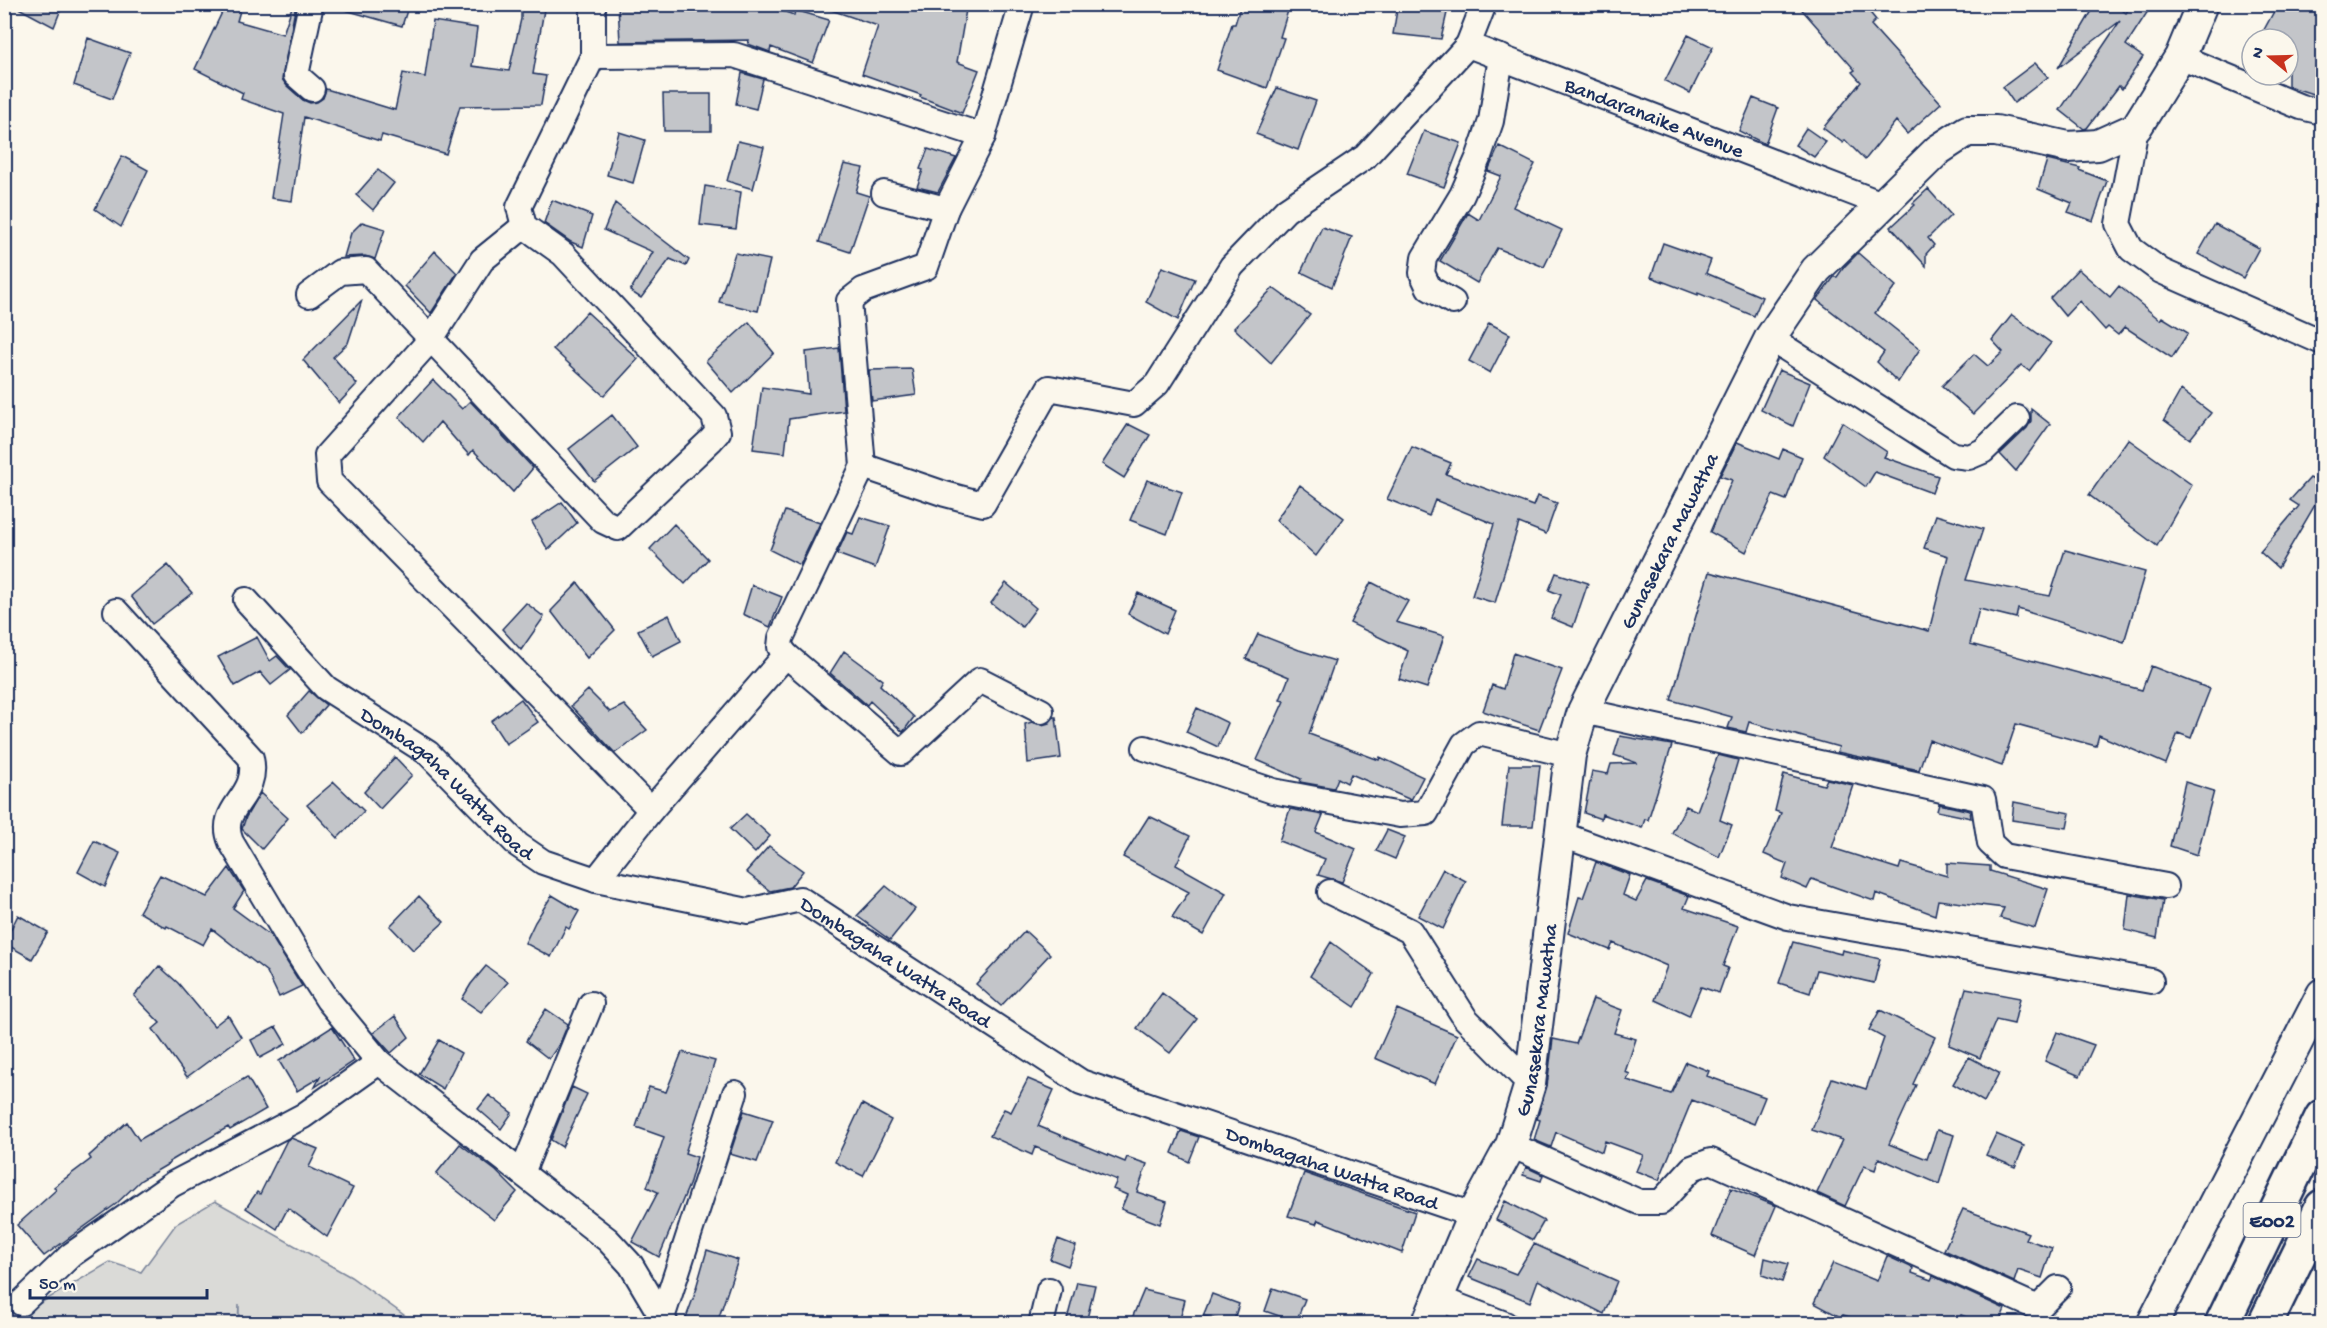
<svg xmlns="http://www.w3.org/2000/svg" width="2327" height="1328" font-family="'Gochi Hand',sans-serif">
<rect width="100%" height="100%" fill="#fbf7ec"/>
<filter id="ink" filterUnits="userSpaceOnUse"><feTurbulence type="fractalNoise" baseFrequency=".0167" numOctaves="2"/><feDisplacementMap in="SourceGraphic" scale="12" xChannelSelector="R" yChannelSelector="G"/><feConvolveMatrix kernelMatrix="1 2 1 2 8 2 1 2 1" color-interpolation-filters="sRGB"/></filter>
<g filter="url(#ink)">
<path fill="#dadad7" stroke="#7a849a" stroke-width="1.5" d="M 215,1201 L 351,1277 L 415,1323 L 239,1323 L 239,1304 L 238,1323 L 5,1324 L 110,1262 L 141,1272 L 176,1224 Z"/>
<path fill="#c3c5c9" stroke="#1b2f5e" stroke-width="1.5" d="M 11,4 L 63,4 L 54,27 Z
M 226,4 L 242,4 L 237,21 L 283,34 L 293,4 L 296,4 L 282,79 L 287,86 L 303,100 L 310,103 L 317,102 L 323,98 L 326,89 L 395,110 L 403,73 L 425,77 L 433,21 L 477,28 L 472,66 L 509,71 L 521,19 L 521,4 L 545,4 L 533,74 L 546,76 L 541,105 L 460,106 L 446,154 L 382,135 L 380,141 L 304,117 L 292,201 L 271,198 L 284,114 L 241,99 L 243,93 L 195,69 Z
M 346,4 L 409,4 L 402,26 L 345,10 Z
M 618,4 L 762,4 L 794,15 L 795,10 L 829,20 L 813,63 L 771,47 L 770,52 L 748,44 L 749,40 L 620,42 Z
M 825,4 L 967,4 L 957,62 L 979,70 L 962,113 L 920,97 L 921,95 L 862,74 L 878,26 L 825,8 Z
M 1241,4 L 1290,4 L 1280,37 L 1284,38 L 1267,88 L 1217,70 L 1232,24 L 1235,24 Z
M 1398,4 L 1449,4 L 1441,39 L 1393,34 Z
M 1797,4 L 1863,4 L 1876,20 L 1871,25 L 1941,103 L 1907,134 L 1896,121 L 1865,160 L 1845,140 L 1843,143 L 1823,128 L 1861,82 L 1852,72 L 1855,70 Z
M 2096,4 L 2114,4 L 2126,13 L 2132,4 L 2144,4 L 2150,8 L 2126,45 L 2143,57 L 2122,89 L 2119,86 L 2087,128 L 2084,129 L 2060,110 L 2120,21 L 2058,68 Z
M 2278,4 L 2322,4 L 2322,97 L 2288,86 L 2288,39 L 2259,39 Z
M 1688,35 L 1713,47 L 1690,93 L 1665,81 Z
M 88,38 L 130,53 L 112,99 L 74,85 Z
M 2035,63 L 2048,77 L 2014,103 L 2003,87 Z
M 742,73 L 763,79 L 756,109 L 736,104 Z
M 1277,88 L 1316,101 L 1298,150 L 1256,134 Z
M 663,94 L 711,94 L 711,131 L 664,131 Z
M 1753,98 L 1778,108 L 1765,144 L 1739,131 Z
M 1806,128 L 1826,142 L 1814,157 L 1795,145 Z
M 1424,131 L 1461,143 L 1444,187 L 1407,174 Z
M 619,132 L 645,140 L 633,183 L 607,175 Z
M 738,141 L 764,147 L 753,189 L 727,181 Z
M 1499,146 L 1535,164 L 1513,207 L 1562,230 L 1544,267 L 1497,248 L 1477,283 L 1440,261 L 1468,213 L 1479,220 L 1501,176 L 1488,171 Z
M 928,149 L 956,158 L 938,192 L 917,187 L 923,170 L 920,169 Z
M 122,156 L 148,170 L 121,227 L 95,209 Z
M 2047,160 L 2080,168 L 2079,170 L 2107,181 L 2093,221 L 2068,212 L 2072,203 L 2038,189 Z
M 844,164 L 863,168 L 856,192 L 869,196 L 850,252 L 819,242 Z
M 378,170 L 394,183 L 373,210 L 356,195 Z
M 705,186 L 741,192 L 736,229 L 700,225 Z
M 1928,189 L 1951,215 L 1928,238 L 1934,245 L 1926,254 L 1926,266 L 1891,227 L 1915,205 L 1913,203 Z
M 552,200 L 592,216 L 583,247 L 571,242 L 544,223 Z
M 615,203 L 689,260 L 686,266 L 670,259 L 641,298 L 630,291 L 653,252 L 604,230 Z
M 362,222 L 385,229 L 375,259 L 365,256 L 344,257 L 351,233 Z
M 2215,224 L 2259,248 L 2243,278 L 2198,254 Z
M 1322,227 L 1352,237 L 1332,287 L 1301,272 Z
M 1663,243 L 1711,260 L 1706,273 L 1762,297 L 1754,316 L 1698,293 L 1698,295 L 1651,277 Z
M 435,251 L 457,273 L 431,313 L 405,286 Z
M 735,253 L 770,260 L 758,311 L 719,302 Z
M 1858,253 L 1896,286 L 1875,313 L 1920,349 L 1898,382 L 1877,362 L 1884,352 L 1817,300 L 1834,277 L 1837,277 L 1844,267 Z
M 1162,267 L 1195,279 L 1178,320 L 1146,302 Z
M 2078,269 L 2110,297 L 2119,286 L 2160,320 L 2162,317 L 2188,333 L 2172,358 L 2125,327 L 2118,335 L 2108,327 L 2105,330 L 2079,301 L 2065,316 L 2050,298 Z
M 1273,288 L 1310,315 L 1271,363 L 1234,328 Z
M 362,300 L 348,343 L 333,357 L 357,384 L 339,403 L 303,360 Z
M 587,312 L 638,359 L 604,396 L 553,349 Z
M 2012,315 L 2051,343 L 2029,371 L 2021,365 L 1973,414 L 1942,386 L 1974,354 L 1988,366 L 2003,352 L 1992,340 Z
M 749,322 L 774,353 L 733,393 L 706,361 Z
M 1489,323 L 1510,334 L 1490,373 L 1469,361 Z
M 839,348 L 844,411 L 789,419 L 785,453 L 753,449 L 762,387 L 809,394 L 806,352 Z
M 912,369 L 916,395 L 872,401 L 869,370 Z
M 1779,370 L 1810,383 L 1793,426 L 1761,410 Z
M 433,380 L 462,409 L 470,401 L 533,468 L 513,492 L 473,450 L 469,455 L 440,422 L 423,442 L 399,417 Z
M 2181,390 L 2211,413 L 2190,439 L 2164,420 Z
M 2031,409 L 2050,424 L 2016,471 L 2000,454 L 2027,428 L 2031,421 Z
M 612,415 L 637,447 L 594,481 L 569,449 Z
M 1842,422 L 1887,452 L 1884,457 L 1938,476 L 1932,493 L 1875,472 L 1866,487 L 1824,456 Z
M 1128,424 L 1150,435 L 1124,478 L 1102,464 Z
M 2128,439 L 2192,485 L 2157,546 L 2089,495 Z
M 1737,442 L 1779,459 L 1783,449 L 1802,457 L 1786,500 L 1773,495 L 1746,552 L 1710,532 L 1732,480 L 1720,476 Z
M 1412,447 L 1451,463 L 1446,474 L 1533,506 L 1537,496 L 1557,503 L 1546,534 L 1519,523 L 1495,603 L 1472,596 L 1494,524 L 1435,500 L 1429,516 L 1387,499 Z
M 2310,478 L 2322,484 L 2322,493 L 2278,568 L 2260,552 L 2299,506 L 2290,500 Z
M 1147,480 L 1182,492 L 1167,534 L 1130,520 Z
M 1300,485 L 1344,518 L 1316,556 L 1276,520 Z
M 562,502 L 577,523 L 548,550 L 532,522 Z
M 785,511 L 820,523 L 800,565 L 770,550 Z
M 1936,515 L 1983,529 L 1966,580 L 2050,596 L 2065,550 L 2145,572 L 2124,642 L 2018,609 L 2016,618 L 1979,609 L 1970,644 L 2142,690 L 2151,666 L 2210,689 L 2191,738 L 2178,733 L 2166,764 L 2099,735 L 2096,746 L 2016,724 L 2002,766 L 1929,740 L 1919,770 L 1837,752 L 1839,747 L 1749,722 L 1746,732 L 1728,728 L 1732,717 L 1671,700 L 1709,572 L 1929,631 L 1948,556 L 1924,548 Z
M 860,517 L 890,526 L 875,568 L 837,554 L 847,532 L 853,534 Z
M 674,524 L 708,559 L 685,584 L 650,549 Z
M 168,565 L 192,593 L 152,624 L 131,596 Z
M 1556,573 L 1588,583 L 1573,627 L 1551,618 L 1561,595 L 1549,590 Z
M 1371,582 L 1408,601 L 1396,622 L 1444,636 L 1427,688 L 1399,679 L 1408,651 L 1350,623 Z
M 578,583 L 615,630 L 587,658 L 551,611 Z
M 1006,583 L 1036,608 L 1022,627 L 991,603 Z
M 752,585 L 782,597 L 770,627 L 743,614 Z
M 1138,593 L 1175,610 L 1165,634 L 1128,614 Z
M 526,603 L 544,617 L 521,650 L 502,629 Z
M 669,615 L 681,641 L 652,656 L 638,630 Z
M 1258,634 L 1299,650 L 1335,661 L 1309,734 L 1379,760 L 1380,757 L 1423,777 L 1411,800 L 1351,774 L 1347,783 L 1338,778 L 1334,788 L 1300,782 L 1301,779 L 1257,760 L 1284,701 L 1280,700 L 1289,677 L 1246,659 Z
M 257,637 L 270,661 L 277,656 L 290,670 L 271,685 L 260,672 L 235,686 L 218,657 Z
M 844,651 L 883,680 L 880,685 L 914,717 L 903,732 L 870,701 L 867,705 L 830,673 Z
M 1513,653 L 1562,670 L 1539,730 L 1483,711 L 1492,685 L 1503,689 Z
M 588,690 L 610,712 L 624,705 L 647,730 L 615,753 L 571,706 Z
M 309,691 L 326,705 L 302,733 L 288,715 Z
M 521,699 L 538,722 L 506,744 L 491,721 Z
M 1197,708 L 1228,723 L 1218,747 L 1186,732 Z
M 1054,717 L 1056,717 L 1061,758 L 1028,763 L 1025,724 L 1032,722 L 1042,725 L 1049,723 Z
M 1620,736 L 1672,745 L 1648,820 L 1645,819 L 1642,828 L 1602,814 L 1601,819 L 1584,813 L 1592,771 L 1608,774 L 1611,764 L 1637,763 L 1614,755 Z
M 1718,755 L 1738,760 L 1720,820 L 1732,825 L 1719,857 L 1672,833 L 1686,806 L 1697,811 Z
M 395,757 L 412,775 L 380,809 L 364,792 Z
M 1509,765 L 1540,765 L 1533,826 L 1502,826 Z
M 1784,774 L 1824,785 L 1827,779 L 1853,785 L 1832,848 L 1899,869 L 1901,863 L 1947,876 L 1947,863 L 1990,866 L 1990,871 L 2048,889 L 2035,928 L 2000,918 L 2004,908 L 1938,900 L 1935,915 L 1876,893 L 1874,901 L 1812,879 L 1807,889 L 1782,878 L 1787,864 L 1764,854 L 1781,813 L 1775,811 Z
M 334,782 L 364,811 L 338,838 L 307,805 Z
M 2185,782 L 2214,791 L 2197,855 L 2170,846 Z
M 260,793 L 288,818 L 262,849 L 242,829 L 246,817 Z
M 2014,802 L 2070,813 L 2067,828 L 2012,820 Z
M 1939,804 L 1970,811 L 1971,818 L 1937,811 Z
M 1290,809 L 1323,815 L 1316,832 L 1356,849 L 1342,882 L 1318,875 L 1325,859 L 1279,841 Z
M 746,814 L 770,836 L 755,853 L 730,829 Z
M 1149,816 L 1190,836 L 1176,865 L 1226,893 L 1203,935 L 1172,917 L 1189,892 L 1123,857 Z
M 1387,830 L 1405,837 L 1395,859 L 1376,851 Z
M 94,841 L 120,853 L 105,887 L 78,872 Z
M 769,846 L 803,871 L 790,887 L 770,891 L 746,872 Z
M 1596,862 L 1630,875 L 1623,895 L 1636,901 L 1647,881 L 1689,896 L 1684,908 L 1738,926 L 1723,966 L 1728,968 L 1719,993 L 1701,987 L 1689,1016 L 1655,1000 L 1667,966 L 1613,943 L 1610,950 L 1568,933 L 1579,897 L 1583,898 Z
M 229,868 L 244,891 L 233,908 L 271,936 L 302,986 L 279,997 L 267,972 L 212,929 L 203,945 L 167,926 L 166,928 L 139,912 L 160,875 L 207,897 Z
M 1443,869 L 1466,881 L 1443,929 L 1418,916 Z
M 886,886 L 915,909 L 890,940 L 857,916 Z
M 2129,894 L 2163,900 L 2157,938 L 2125,930 Z
M 552,895 L 579,911 L 569,929 L 566,927 L 551,957 L 525,943 L 535,922 Z
M 419,896 L 444,922 L 413,950 L 390,926 Z
M 18,915 L 48,932 L 32,959 L 4,943 Z
M 1025,931 L 1050,954 L 1001,1006 L 976,984 Z
M 1331,942 L 1374,974 L 1355,1007 L 1310,976 Z
M 1793,942 L 1841,954 L 1842,950 L 1880,959 L 1874,983 L 1817,970 L 1810,993 L 1779,983 Z
M 159,966 L 178,983 L 214,1026 L 228,1015 L 241,1037 L 187,1077 L 153,1029 L 160,1023 L 134,996 Z
M 486,966 L 508,982 L 481,1012 L 462,999 L 471,984 Z
M 1966,988 L 2020,998 L 2014,1024 L 1996,1020 L 1980,1058 L 1949,1045 Z
M 1162,993 L 1197,1019 L 1170,1053 L 1137,1028 Z
M 1593,999 L 1622,1010 L 1614,1033 L 1636,1039 L 1625,1072 L 1630,1074 L 1627,1080 L 1671,1094 L 1686,1062 L 1709,1071 L 1707,1076 L 1765,1097 L 1754,1124 L 1692,1100 L 1659,1180 L 1636,1171 L 1643,1155 L 1605,1141 L 1602,1152 L 1556,1132 L 1551,1147 L 1534,1140 L 1540,1120 L 1537,1119 L 1547,1086 L 1553,1039 L 1576,1044 Z
M 546,1009 L 568,1024 L 560,1043 L 549,1059 L 526,1041 Z
M 1397,1009 L 1457,1035 L 1435,1084 L 1375,1058 Z
M 1880,1010 L 1935,1037 L 1913,1084 L 1916,1085 L 1889,1144 L 1927,1159 L 1937,1130 L 1954,1135 L 1939,1184 L 1879,1158 L 1875,1170 L 1864,1166 L 1845,1206 L 1817,1193 L 1842,1140 L 1812,1130 L 1832,1078 L 1866,1089 L 1884,1038 L 1869,1030 Z
M 395,1016 L 409,1037 L 391,1053 L 373,1033 Z
M 276,1027 L 286,1044 L 260,1058 L 251,1040 Z
M 332,1027 L 354,1061 L 315,1087 L 320,1077 L 297,1091 L 279,1061 Z
M 2057,1032 L 2094,1045 L 2080,1076 L 2045,1061 Z
M 439,1040 L 461,1053 L 443,1089 L 419,1074 Z
M 682,1052 L 715,1061 L 685,1153 L 697,1157 L 689,1185 L 659,1257 L 632,1242 L 658,1192 L 647,1187 L 664,1137 L 636,1127 L 649,1087 L 666,1092 Z
M 1969,1057 L 1999,1073 L 1984,1102 L 1953,1084 Z
M 247,1077 L 266,1109 L 230,1130 L 228,1127 L 169,1162 L 170,1163 L 141,1180 L 116,1204 L 44,1256 L 17,1225 L 56,1190 L 54,1187 L 91,1159 L 89,1156 L 127,1122 L 139,1140 Z
M 1028,1079 L 1054,1090 L 1038,1126 L 1125,1162 L 1127,1157 L 1147,1164 L 1137,1192 L 1167,1202 L 1160,1224 L 1121,1209 L 1127,1195 L 1113,1189 L 1117,1180 L 1035,1147 L 1032,1155 L 990,1136 L 1004,1109 L 1011,1112 Z
M 572,1087 L 587,1094 L 562,1147 L 551,1140 Z
M 489,1095 L 512,1113 L 501,1129 L 478,1109 Z
M 862,1104 L 891,1120 L 863,1176 L 835,1162 Z
M 744,1111 L 773,1120 L 757,1162 L 730,1154 Z
M 1181,1131 L 1199,1137 L 1189,1162 L 1172,1153 Z
M 1996,1134 L 2024,1146 L 2015,1167 L 1986,1155 Z
M 291,1138 L 318,1149 L 309,1167 L 353,1188 L 327,1237 L 288,1208 L 277,1229 L 246,1208 L 257,1192 L 260,1194 L 287,1140 Z
M 460,1144 L 496,1171 L 517,1192 L 494,1220 L 436,1174 Z
M 1526,1167 L 1543,1175 L 1541,1181 L 1523,1175 Z
M 1304,1173 L 1415,1212 L 1402,1253 L 1318,1220 L 1316,1224 L 1288,1216 Z
M 1731,1188 L 1776,1206 L 1755,1255 L 1712,1236 Z
M 1505,1201 L 1544,1221 L 1533,1240 L 1496,1220 Z
M 1963,1209 L 2028,1233 L 2025,1239 L 2052,1248 L 2042,1278 L 2018,1270 L 2014,1282 L 1944,1250 Z
M 1058,1239 L 1076,1246 L 1068,1266 L 1050,1259 Z
M 1534,1244 L 1617,1281 L 1604,1314 L 1538,1280 L 1530,1302 L 1469,1277 L 1478,1259 L 1516,1274 Z
M 707,1250 L 738,1260 L 717,1323 L 684,1323 L 697,1288 L 696,1288 Z
M 1887,1256 L 1913,1268 L 1912,1273 L 1931,1280 L 1933,1276 L 2005,1309 L 1999,1323 L 1982,1323 L 1961,1315 L 1957,1323 L 1868,1323 L 1843,1315 L 1842,1318 L 1814,1303 L 1833,1263 L 1877,1281 Z
M 1765,1258 L 1788,1264 L 1782,1282 L 1762,1275 Z
M 1077,1282 L 1095,1285 L 1086,1323 L 1066,1323 Z
M 1273,1288 L 1305,1299 L 1296,1322 L 1265,1311 Z
M 1144,1290 L 1185,1300 L 1179,1323 L 1130,1323 Z
M 1212,1294 L 1239,1304 L 1233,1323 L 1203,1316 Z"/>
<g fill="none" stroke-linecap="round" stroke-linejoin="round">
<g stroke="#1b2f5e" stroke-width="28">
<g id="minor">
<path d="M 311,4 L 296,75 L 312,89"/>
<path d="M 1022,4 L 983,136 L 946,209 L 926,267 L 863,290 L 849,301 L 863,466 L 781,638 L 780,647 L 786,655 L 901,753 L 980,680 L 1041,711"/>
<path id="s1" d="M 1484,4 L 1468,45 L 1882,204"/>
<path d="M 593,56 L 734,55 L 983,136"/>
<path d="M 2180,57 L 2301,107 L 2322,112"/>
<path d="M 2136,128 L 2118,224 L 2131,249 L 2161,271 L 2322,342"/>
<path d="M 884,193 L 946,209"/>
<path d="M 524,226 L 482,260 L 431,339 L 327,455 L 329,481 L 651,810"/>
<path d="M 309,295 L 340,272 L 366,270 L 603,521 L 618,528 L 711,440 L 718,432 L 714,416 L 563,254 L 524,226 L 519,207 L 593,56 L 593,4"/>
<path d="M 1453,302 L 1429,288 L 1422,273 L 1424,258 L 1462,195 L 1479,156 L 1491,121 L 1501,57"/>
<path d="M 1770,338 L 1953,455 L 1969,457 L 1983,451 L 2017,418"/>
<path d="M 863,466 L 945,494 L 983,504 L 1049,388 L 1134,404 L 1157,384 L 1232,266 L 1286,210 L 1365,157 L 1468,45"/>
<path id="s2" d="M 246,600 L 326,688 L 428,753 L 518,845 L 543,862 L 596,880 L 748,911 L 800,899 L 1081,1082 L 1473,1215"/>
<path d="M 116,611 L 251,758 C 260,799 216,806 231,842 L 295,949 L 328,1000 L 379,1062 L 608,1240 L 631,1265 L 666,1324"/>
<path d="M 1583,711 L 1983,799 L 1990,843 L 2004,856 L 2166,886"/>
<path d="M 1145,748 L 1273,791 L 1400,815 L 1426,813 L 1464,744 L 1479,733 L 1570,755"/>
<path d="M 1560,834 L 1788,917 L 2151,981"/>
<path d="M 596,880 L 651,810 L 786,655"/>
<path d="M 1330,892 L 1410,931 L 1465,1018 L 1530,1084"/>
<path d="M 1511,1145 L 1639,1202 L 1661,1202 L 1692,1168 L 1711,1161 L 2038,1308 L 2058,1288"/>
<path d="M 522,1173 L 591,1004"/>
<path d="M 1437,1298 L 1505,1324"/>
<path d="M 21,1303 L 71,1255 L 173,1184 L 303,1116 L 379,1062"/>
<path d="M 662,1318 L 735,1093"/>
<path d="M 1041,1324 L 1049,1290"/>
</g>
</g>
<g stroke="#1b2f5e" stroke-width="34">
<g id="tertiary">
<path id="s3" d="M 1427,1324 L 1473,1215 L 1511,1145 L 1530,1084 L 1570,755 L 1583,711 L 1770,338 L 1816,270 L 1938,150 L 1967,131 L 1996,131 L 2068,147 L 2098,145 L 2136,128 L 2180,57 L 2202,4"/>
<path d="M 2152,1324 L 2322,994"/>
</g>
</g>
<g stroke="#1b2f5e" stroke-width="38">
<path id="motorway" d="M 2222,1324 L 2322,1117
M 2265,1324 L 2322,1207"/>
</g>
<use href="#minor" stroke="#fbf7ec" stroke-width="24"/>
<use href="#tertiary" stroke="#fbf7ec" stroke-width="30"/>
<use href="#motorway" stroke="#fbf7ec" stroke-width="33"/>
</g>
</g>
<g text-anchor="middle" stroke-width="6" stroke-linejoin="round" paint-order="stroke">
<rect fill="#fbf7ec" stroke="#5e6b89" stroke-width="1.5" x="2243.5" y="1203" width="57" height="34" rx="4.5"/>
<g font-size="20" font-weight="bold" fill="#1b2f5e">
<text x="2272" y="1227">E002</text>
</g>
<g font-size="21" fill="#1b2f5e" stroke="#fbf7ec">
<text dy="7" stroke="none"><textPath href="#s1" startOffset="244">Bandaranaike Avenue</textPath></text>
<text dy="7" stroke="none"><textPath href="#s3" startOffset="830">Gunasekara Mawatha</textPath></text>
<text dy="7" stroke="none"><textPath href="#s2" startOffset="274">Dombagaha Watta Road</textPath></text>
<text dy="7" stroke="none"><textPath href="#s2" startOffset="778">Dombagaha Watta Road</textPath></text>
<text dy="7" stroke="none"><textPath href="#s3" startOffset="326">Gunasekara Mawatha</textPath></text>
<text dy="7" stroke="none"><textPath href="#s2" startOffset="1264">Dombagaha Watta Road</textPath></text>
</g>
</g>
<rect width="2327" height="1328" fill="none" stroke="#fbf7ec" stroke-width="24"/>
<rect x="12" y="12" width="2303" height="1304" fill="none" stroke="#1b2f5e" stroke-width="2" filter="url(#ink)"/>
<g transform="translate(2270 57) rotate(289)"><circle r="28" fill="#fbf7ec" stroke="#a1a7b3" stroke-width="1.5"/>
<path d="M0-4.5L10 22L0 15L-10 22Z" fill="#c8321e"/>
<text y="-9" font-size="16" font-weight="bold" text-anchor="middle" fill="#1b2f5e">N</text>
</g>
<path d="M30 1289v9h177v-9" fill="none" stroke="#1b2f5e" stroke-width="3"/>
<text x="39" y="1289" font-size="18" fill="#1b2f5e" stroke="#fbf7ec" stroke-width="4.5" paint-order="stroke">50 m</text>
</svg>
